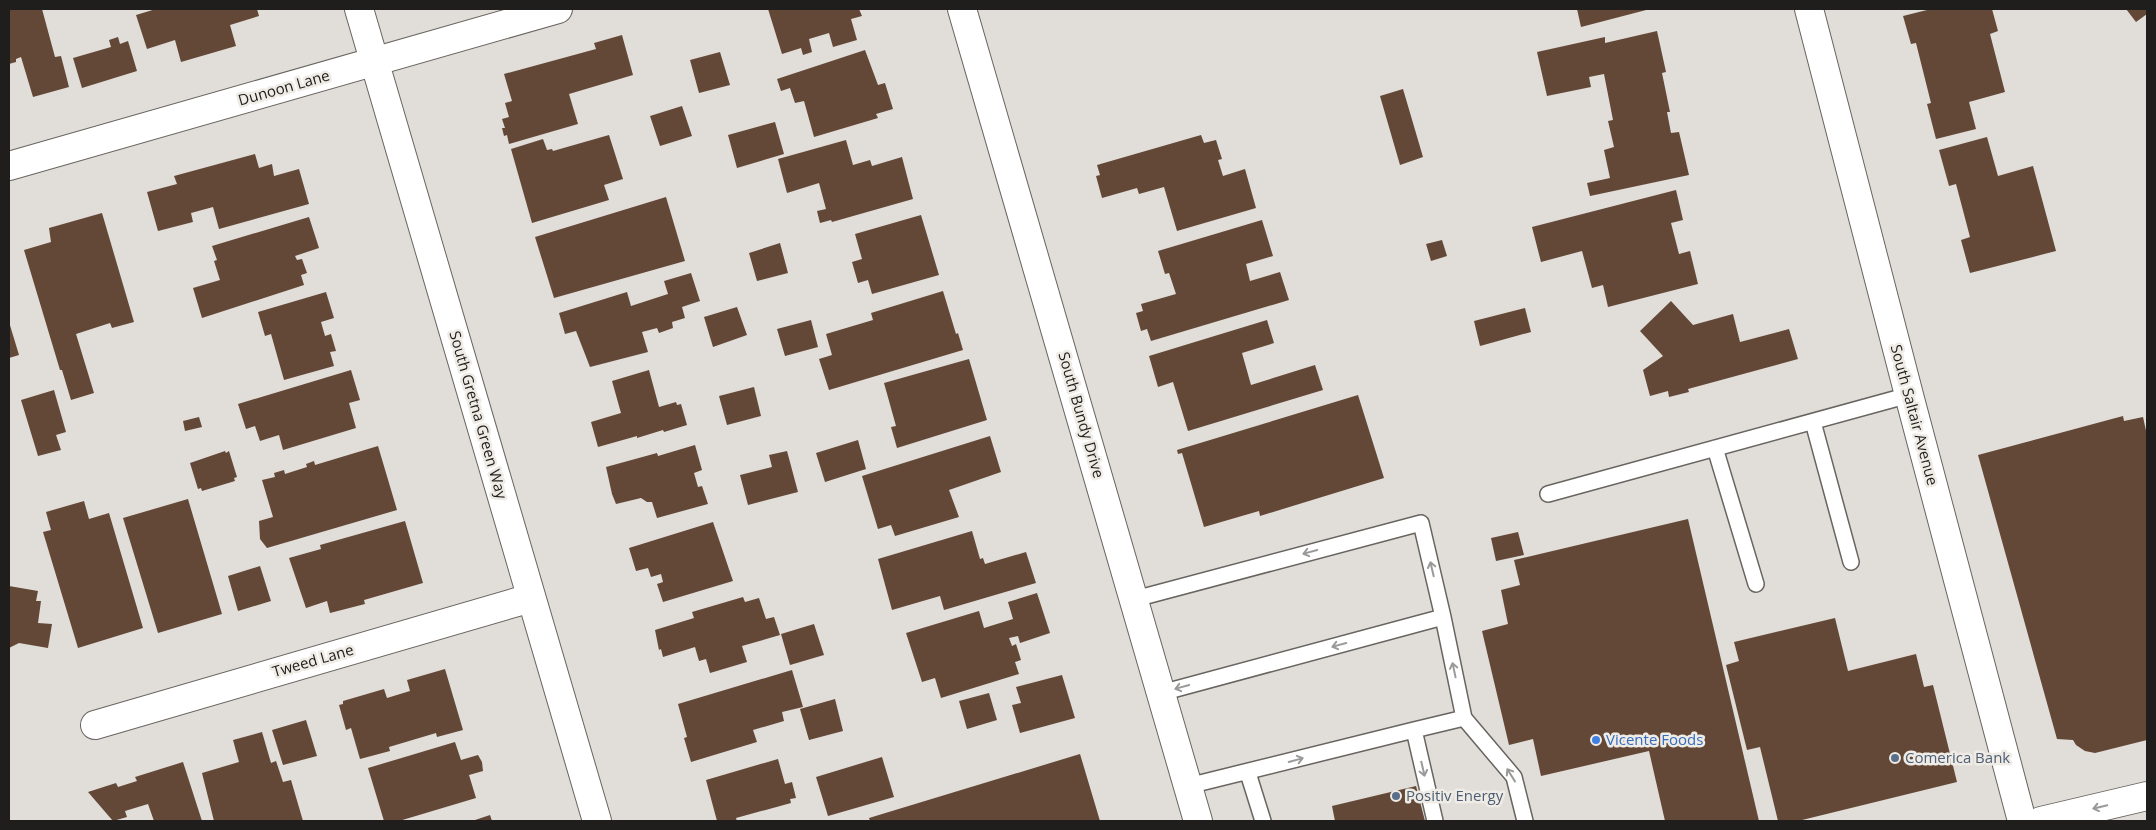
<svg xmlns="http://www.w3.org/2000/svg" width="2156" height="830" font-family="'Open Sans',sans-serif">
<rect width="100%" height="100%" fill="#e1ddd8"/>
<path fill="#634837" d="M 9,9 L 42,9 L 55,57 L 61,56 L 69,87 L 33,97 L 21,57 L 16,59 L 16,62 L 9,64 Z
M 156,9 L 257,9 L 259,16 L 230,25 L 236,46 L 181,62 L 175,40 L 147,49 L 136,15 Z
M 768,9 L 859,9 L 862,16 L 851,19 L 857,40 L 833,47 L 829,33 L 809,39 L 812,52 L 803,55 L 801,48 L 782,54 Z
M 1577,9 L 1650,9 L 1581,27 Z
M 1931,9 L 1992,9 L 1998,31 L 1990,34 L 2005,92 L 1969,102 L 1976,129 L 1936,139 L 1927,104 L 1931,103 L 1916,43 L 1911,44 L 1903,16 Z
M 2126,9 L 2147,9 L 2147,14 L 2136,22 Z
M 1657,31 L 1666,72 L 1662,73 L 1670,112 L 1667,112 L 1671,133 L 1679,132 L 1689,175 L 1590,196 L 1587,183 L 1610,178 L 1604,150 L 1614,147 L 1608,121 L 1613,120 L 1604,74 L 1589,77 L 1591,87 L 1547,96 L 1537,52 L 1605,37 L 1605,43 Z
M 622,35 L 633,75 L 569,94 L 578,124 L 509,144 L 507,135 L 504,136 L 502,128 L 505,128 L 502,119 L 509,117 L 505,103 L 512,101 L 504,74 L 596,49 L 594,43 Z
M 118,37 L 120,44 L 128,41 L 137,71 L 82,88 L 73,58 L 111,47 L 109,40 Z
M 865,50 L 878,85 L 885,83 L 893,109 L 876,114 L 878,118 L 814,137 L 804,101 L 795,103 L 790,88 L 781,91 L 777,79 Z
M 720,52 L 730,85 L 699,93 L 690,60 Z
M 1403,89 L 1423,157 L 1400,165 L 1380,96 Z
M 682,106 L 692,136 L 660,146 L 650,116 Z
M 775,122 L 784,154 L 737,168 L 728,135 Z
M 609,135 L 623,179 L 604,185 L 609,200 L 532,223 L 511,149 L 543,139 L 547,150 L 552,149 L 553,151 Z
M 1201,135 L 1204,143 L 1216,140 L 1222,159 L 1218,160 L 1223,176 L 1245,169 L 1256,208 L 1177,231 L 1164,187 L 1139,194 L 1137,188 L 1102,198 L 1096,176 L 1100,175 L 1097,165 Z
M 1987,137 L 1998,176 L 2033,166 L 2056,251 L 1970,273 L 1961,240 L 1970,237 L 1956,184 L 1949,186 L 1939,150 Z
M 846,140 L 853,165 L 870,160 L 872,166 L 902,157 L 913,199 L 832,222 L 831,220 L 820,223 L 817,211 L 826,209 L 819,183 L 787,193 L 778,159 Z
M 255,154 L 259,168 L 272,164 L 274,176 L 299,169 L 309,204 L 219,229 L 213,207 L 191,213 L 193,222 L 158,231 L 147,192 L 177,184 L 174,176 Z
M 1676,190 L 1683,220 L 1671,223 L 1679,254 L 1690,251 L 1698,284 L 1608,307 L 1603,285 L 1592,288 L 1582,251 L 1541,262 L 1532,227 Z
M 666,197 L 685,261 L 554,298 L 535,237 Z
M 102,213 L 134,322 L 112,328 L 110,323 L 76,334 L 94,393 L 71,400 L 62,370 L 60,370 L 24,250 L 51,242 L 49,228 Z
M 921,215 L 939,275 L 872,294 L 868,280 L 858,283 L 852,262 L 862,259 L 855,234 Z
M 309,217 L 319,248 L 295,256 L 297,260 L 302,259 L 307,273 L 301,275 L 304,285 L 202,318 L 193,288 L 220,280 L 214,261 L 217,260 L 212,246 Z
M 1262,220 L 1273,256 L 1246,264 L 1250,281 L 1280,272 L 1289,300 L 1151,341 L 1147,329 L 1141,331 L 1136,313 L 1143,311 L 1141,304 L 1176,294 L 1169,273 L 1165,274 L 1158,251 Z
M 1442,240 L 1447,256 L 1431,261 L 1426,244 Z
M 780,243 L 788,273 L 757,281 L 749,253 Z
M 691,273 L 700,301 L 682,307 L 685,318 L 672,322 L 673,328 L 659,333 L 657,328 L 642,332 L 648,352 L 590,367 L 576,331 L 565,334 L 559,313 L 627,292 L 631,306 L 668,294 L 664,281 Z
M 943,291 L 956,334 L 958,333 L 963,350 L 829,390 L 819,359 L 832,355 L 826,334 L 873,320 L 871,313 Z
M 326,292 L 334,318 L 321,322 L 325,336 L 331,334 L 336,351 L 330,352 L 334,366 L 284,380 L 271,334 L 265,336 L 258,312 Z
M 1671,301 L 1693,325 L 1733,314 L 1740,342 L 1789,329 L 1798,359 L 1688,389 L 1689,392 L 1669,397 L 1668,391 L 1650,396 L 1643,370 L 1663,356 L 1640,331 Z
M 737,307 L 747,335 L 713,347 L 704,317 Z
M 1525,308 L 1531,332 L 1480,346 L 1474,321 Z
M 811,320 L 818,347 L 785,356 L 777,329 Z
M 1267,320 L 1274,343 L 1242,353 L 1251,385 L 1315,365 L 1323,390 L 1188,431 L 1173,382 L 1158,387 L 1149,356 Z
M 9,322 L 19,355 L 9,358 Z
M 969,359 L 987,420 L 897,448 L 891,427 L 896,426 L 884,383 Z
M 351,370 L 360,400 L 349,403 L 356,428 L 283,450 L 279,435 L 260,441 L 255,426 L 246,429 L 238,404 Z
M 649,370 L 659,407 L 676,402 L 677,405 L 681,404 L 687,425 L 664,432 L 663,430 L 637,438 L 637,436 L 598,447 L 591,422 L 621,413 L 612,381 Z
M 754,387 L 761,416 L 727,425 L 719,396 Z
M 54,390 L 66,432 L 56,435 L 61,450 L 38,456 L 21,400 Z
M 1358,395 L 1384,478 L 1260,516 L 1259,511 L 1204,527 L 1182,453 L 1178,454 L 1177,450 Z
M 2123,416 L 2124,421 L 2143,417 L 2147,435 L 2147,740 L 2095,753 L 2085,751 L 2076,745 L 2073,740 L 2057,739 L 1978,455 Z
M 199,417 L 202,427 L 185,431 L 183,421 Z
M 990,436 L 1001,472 L 949,490 L 959,517 L 895,536 L 891,525 L 878,529 L 862,476 Z
M 858,440 L 866,469 L 825,482 L 816,453 Z
M 695,445 L 702,470 L 694,473 L 698,487 L 702,486 L 708,504 L 657,518 L 652,502 L 647,502 L 641,498 L 616,504 L 612,494 L 606,467 L 657,453 L 658,456 Z
M 378,446 L 397,510 L 267,548 L 260,539 L 259,521 L 273,517 L 262,480 L 275,477 L 274,473 L 284,470 L 285,474 L 307,467 L 306,464 L 314,461 L 315,465 Z
M 225,451 L 226,453 L 229,451 L 237,477 L 234,478 L 235,481 L 202,491 L 201,488 L 198,489 L 190,463 Z
M 787,451 L 798,492 L 748,505 L 740,475 L 772,467 L 769,455 Z
M 188,499 L 222,614 L 158,633 L 123,518 Z
M 84,501 L 89,519 L 109,513 L 143,628 L 78,648 L 43,532 L 51,530 L 46,512 Z
M 1688,519 L 1759,821 L 1665,821 L 1649,751 L 1541,776 L 1533,739 L 1509,745 L 1482,631 L 1508,624 L 1501,590 L 1520,585 L 1514,560 Z
M 405,521 L 423,583 L 364,600 L 365,604 L 330,613 L 327,601 L 306,608 L 289,558 L 321,549 L 320,545 Z
M 713,522 L 733,581 L 663,602 L 657,584 L 663,582 L 661,574 L 651,577 L 648,568 L 636,571 L 629,548 Z
M 972,531 L 980,559 L 983,558 L 985,564 L 1026,552 L 1036,583 L 944,610 L 940,596 L 892,610 L 878,559 Z
M 1518,532 L 1524,555 L 1496,561 L 1491,538 Z
M 260,566 L 271,601 L 238,611 L 228,576 Z
M 9,586 L 38,591 L 36,601 L 41,601 L 38,623 L 52,624 L 48,648 L 19,643 L 9,648 Z
M 1037,593 L 1050,633 L 1020,643 L 1018,636 L 1009,638 L 1012,646 L 1016,644 L 1021,660 L 1015,662 L 1019,674 L 941,698 L 935,678 L 922,682 L 906,633 L 979,611 L 984,628 L 1013,619 L 1008,602 Z
M 743,597 L 745,602 L 759,598 L 766,619 L 774,617 L 780,635 L 742,646 L 747,662 L 710,673 L 706,659 L 699,661 L 695,647 L 663,657 L 661,649 L 659,650 L 655,630 L 694,618 L 692,612 Z
M 1835,618 L 1848,671 L 1916,654 L 1924,687 L 1933,685 L 1957,782 L 1798,821 L 1778,821 L 1760,747 L 1747,750 L 1726,665 L 1739,661 L 1734,642 Z
M 814,624 L 824,655 L 790,665 L 781,634 Z
M 445,669 L 463,730 L 437,737 L 436,733 L 389,747 L 390,751 L 360,759 L 351,728 L 346,730 L 339,705 L 343,704 L 343,701 L 384,689 L 387,698 L 410,691 L 407,680 Z
M 792,670 L 803,707 L 782,712 L 784,721 L 753,730 L 757,742 L 691,762 L 684,738 L 687,737 L 678,704 Z
M 1062,675 L 1075,718 L 1020,733 L 1012,705 L 1021,703 L 1016,687 Z
M 989,693 L 997,720 L 967,729 L 959,701 Z
M 835,699 L 843,731 L 809,740 L 800,709 Z
M 306,720 L 317,756 L 283,765 L 272,730 Z
M 262,732 L 271,763 L 276,761 L 283,782 L 291,780 L 303,821 L 214,821 L 202,773 L 239,762 L 233,740 Z
M 455,742 L 461,760 L 478,755 L 482,762 L 483,771 L 469,775 L 476,798 L 399,821 L 384,821 L 368,768 Z
M 1080,754 L 1100,821 L 870,821 L 869,818 Z
M 882,757 L 894,797 L 828,816 L 816,777 Z
M 778,759 L 785,784 L 792,782 L 796,798 L 790,799 L 791,803 L 736,818 L 737,821 L 717,821 L 706,780 Z
M 183,762 L 202,821 L 154,821 L 148,804 L 125,811 L 127,817 L 113,821 L 88,792 L 116,783 L 118,787 L 137,781 L 135,777 Z
M 1416,786 L 1425,821 L 1335,821 L 1332,806 Z
M 490,815 L 492,821 L 472,821 Z"/>
<g fill="none" stroke-linecap="round" stroke-linejoin="round">
<g stroke="#68645f" stroke-width="18">
<path id="lane" d="M 1813,422 L 1851,562
M 1715,448 L 1756,584
M 1548,494 L 1909,395
M 1135,599 L 1421,523 L 1443,617
M 1161,693 L 1443,617 L 1464,718 L 1514,777 L 1525,821
M 1414,730 L 1464,718
M 1248,773 L 1263,821
M 1188,786 L 1414,730 L 1435,821"/>
</g>
<g stroke="#68645f" stroke-width="30">
<path id="street" d="M 359,9 L 597,821
M 1809,9 L 1909,395 L 2022,821
M 9,166 L 558,9
M 95,725 L 531,598"/>
</g>
<g stroke="#68645f" stroke-width="30">
<path id="secondary" d="M 962,9 L 1198,821
M 2041,821 L 2147,796"/>
</g>
<use href="#lane" stroke="#fff" stroke-width="15"/>
<use href="#street" stroke="#fff" stroke-width="28"/>
<use href="#secondary" stroke="#fff" stroke-width="28"/>
</g>
<defs><path id="oneway-shaft" d="M-6 0H5M1.5-3L5.5 0L1.5 3" fill="none" stroke-width="1.6" stroke-linecap="round" stroke-linejoin="round" transform="scale(1.25)"/></defs>
<g stroke="#9a9a99">
<use href="#oneway-shaft" transform="translate(1310 552) rotate(165)"/>
<use href="#oneway-shaft" transform="translate(1432 569) rotate(-103)"/>
<use href="#oneway-shaft" transform="translate(1339 645) rotate(165)"/>
<use href="#oneway-shaft" transform="translate(1454 670) rotate(-102)"/>
<use href="#oneway-shaft" transform="translate(1182 687) rotate(165)"/>
<use href="#oneway-shaft" transform="translate(1296 760) rotate(-15)"/>
<use href="#oneway-shaft" transform="translate(1423 769) rotate(77)"/>
<use href="#oneway-shaft" transform="translate(1511 775) rotate(-122)"/>
<use href="#oneway-shaft" transform="translate(2100 807) rotate(167)"/>
</g>
<circle fill="#3f7fe0" stroke="#efebe5" stroke-width="2" cx="1596" cy="740" r="5"/>
<g fill="#5c6f8a" stroke="#efebe5" stroke-width="2">
<circle cx="1895" cy="758" r="5"/>
<circle cx="1396" cy="796" r="5"/>
</g>
<g text-anchor="middle" stroke-width="5" stroke-linejoin="round" paint-order="stroke">
<g font-size="15" fill="#1f1e1c" stroke="#efebe5">
<text transform="translate(284 88) rotate(-16)" y="5">Dunoon Lane</text>
<text transform="translate(478 415) rotate(74)" y="5">South Gretna Green Way</text>
<text transform="translate(1081 415) rotate(74)" y="5">South Bundy Drive</text>
<text transform="translate(1914 415) rotate(75)" y="5">South Saltair Avenue</text>
<text transform="translate(313 661) rotate(-16)" y="5">Tweed Lane</text>
</g>
<g font-size="15" fill="#366cbe" stroke="#efebe5" text-anchor="start">
<text x="1606" y="745">Vicente Foods</text>
</g>
<g font-size="15" fill="#4e5e75" stroke="#efebe5" text-anchor="start">
<text x="1905" y="763">Comerica Bank</text>
<text x="1406" y="801">Positiv Energy</text>
</g>
</g>
<rect width="2156" height="830" fill="none" stroke="#1f1e1c" stroke-width="20"/>
</svg>
